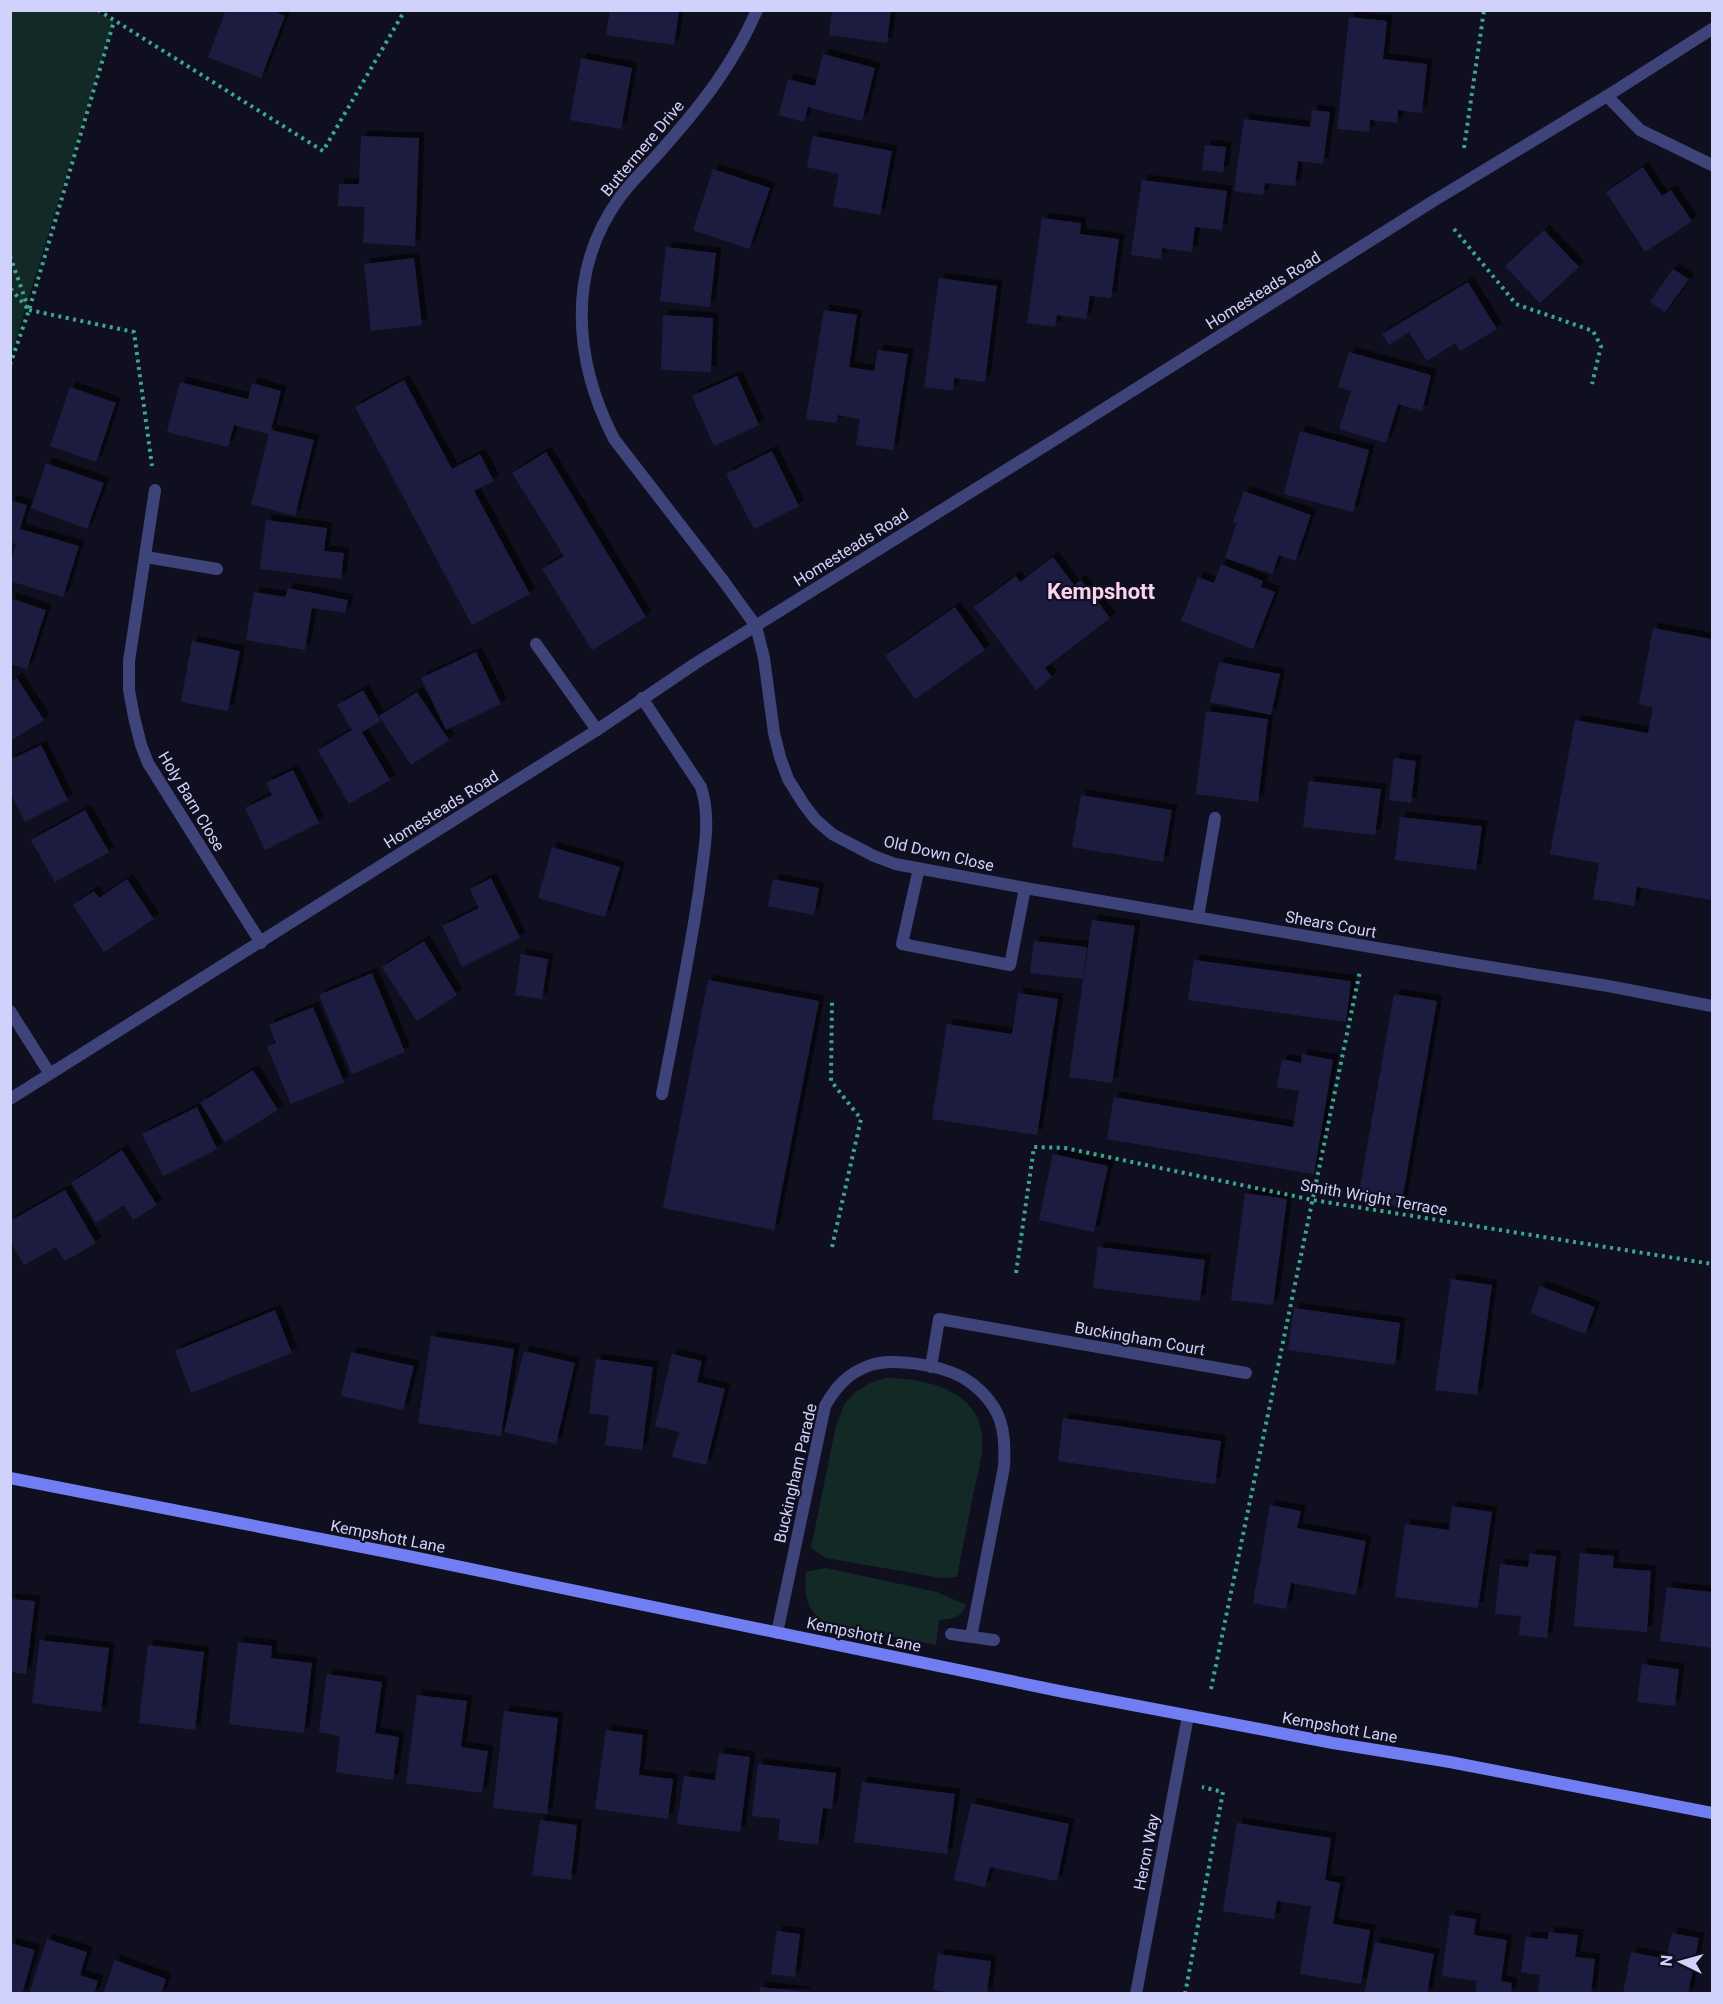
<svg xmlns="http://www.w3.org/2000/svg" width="1723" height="2004" font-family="Roboto,sans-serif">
<defs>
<filter id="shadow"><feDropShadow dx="5.5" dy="-5.5" stdDeviation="0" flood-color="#0009"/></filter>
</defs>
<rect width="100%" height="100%" fill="#100f1f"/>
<path fill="#122925" d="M 11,10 L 94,11 L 114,21 L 11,356 Z
M 885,1378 C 924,1378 978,1389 982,1436 C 984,1455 977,1476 973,1495 C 968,1522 962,1550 957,1577 L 941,1578 L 826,1558 L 811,1548 L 836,1425 L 845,1403 L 856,1392 L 870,1383 Z
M 826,1568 L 937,1592 L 966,1605 C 961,1618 952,1619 939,1620 L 936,1645 L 829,1624 C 806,1612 804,1596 806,1572 Z"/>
<path fill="#1f1d3f" filter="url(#shadow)" d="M 226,10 L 272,10 L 285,16 L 261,78 L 208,57 Z
M 610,10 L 679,10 L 674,45 L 606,35 Z
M 832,10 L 891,10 L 887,43 L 829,35 Z
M 1349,17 L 1387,21 L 1383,59 L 1427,64 L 1422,113 L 1398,110 L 1397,123 L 1370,120 L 1369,132 L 1337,129 Z
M 823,54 L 875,68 L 862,121 L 808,107 L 804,122 L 779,115 L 788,79 L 815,86 Z
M 581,58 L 632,68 L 621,129 L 570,120 Z
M 1312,110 L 1330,112 L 1323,164 L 1298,161 L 1295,186 L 1265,183 L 1263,195 L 1234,191 L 1244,119 L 1310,127 Z
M 361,136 L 419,138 L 415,246 L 363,243 L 365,207 L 338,206 L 339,184 L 359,184 Z
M 813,136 L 892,151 L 880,215 L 833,206 L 839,174 L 807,167 Z
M 1205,145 L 1226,147 L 1223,172 L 1202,170 Z
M 1643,167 L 1662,196 L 1671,190 L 1692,221 L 1645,252 L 1606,192 Z
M 713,169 L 770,188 L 749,249 L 693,230 Z
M 1142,180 L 1227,191 L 1222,230 L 1195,227 L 1192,252 L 1162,248 L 1161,259 L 1131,255 Z
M 1042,218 L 1081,223 L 1080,234 L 1119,239 L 1111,298 L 1090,296 L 1086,319 L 1057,315 L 1055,327 L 1027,323 Z
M 1544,230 L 1579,267 L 1540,303 L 1505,266 Z
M 666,247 L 716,253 L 710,307 L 660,301 Z
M 414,258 L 422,325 L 371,331 L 364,264 Z
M 1673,269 L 1689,279 L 1665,312 L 1650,302 Z
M 939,278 L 997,286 L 985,382 L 954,378 L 953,391 L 924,387 Z
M 1468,282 L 1497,329 L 1460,351 L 1455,343 L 1427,361 L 1409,332 L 1389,345 L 1382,334 Z
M 824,310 L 857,315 L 849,367 L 874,371 L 878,350 L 908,354 L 893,450 L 856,445 L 860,419 L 838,415 L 836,423 L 806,419 Z
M 663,315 L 713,318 L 711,372 L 661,370 Z
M 1349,352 L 1431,375 L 1422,411 L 1398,404 L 1386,443 L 1339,429 L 1351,391 L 1338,387 Z
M 737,376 L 759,425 L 714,446 L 692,396 Z
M 404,380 L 452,469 L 480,454 L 494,481 L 474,491 L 530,594 L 472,625 L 355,407 Z
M 180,382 L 248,399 L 252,383 L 281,391 L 271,430 L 314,440 L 295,516 L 251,504 L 269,434 L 234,425 L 228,447 L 167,432 Z
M 70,387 L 116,403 L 96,462 L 50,446 Z
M 1300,431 L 1369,450 L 1353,512 L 1284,494 Z
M 772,451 L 799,506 L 754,529 L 726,474 Z
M 546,452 L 646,617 L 592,650 L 542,569 L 564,556 L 512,473 Z
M 46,463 L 104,483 L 87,529 L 31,508 Z
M 1244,491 L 1311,515 L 1295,561 L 1279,555 L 1272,574 L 1225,558 L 1237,523 L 1233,522 Z
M 10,500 L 27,505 L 20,529 L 79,546 L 63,597 L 10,581 L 10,563 L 16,544 L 10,542 Z
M 266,520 L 327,528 L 324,551 L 344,553 L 341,579 L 260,569 Z
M 1053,557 L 1074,585 L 1081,580 L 1110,618 L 1045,668 L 1052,677 L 1036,690 L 974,607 L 1016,576 L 1020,582 Z
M 1221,564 L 1263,581 L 1261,587 L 1275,592 L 1253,649 L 1181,621 L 1198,577 L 1214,583 Z
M 288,588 L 348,600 L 345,613 L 312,608 L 305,650 L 246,640 L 254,592 L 285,597 Z
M 10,598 L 46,610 L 27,669 L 10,664 Z
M 955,607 L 985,650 L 915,699 L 885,656 Z
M 1653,628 L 1712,639 L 1712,900 L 1637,887 L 1634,906 L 1593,899 L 1599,863 L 1550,854 L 1575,720 L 1648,733 L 1653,707 L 1639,704 Z
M 192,641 L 240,651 L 228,711 L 181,702 Z
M 476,652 L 501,704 L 446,730 L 421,678 Z
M 1219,662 L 1280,674 L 1271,715 L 1210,702 Z
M 17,678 L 44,720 L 10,741 L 10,683 Z
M 363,690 L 381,721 L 362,732 L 390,780 L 349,804 L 318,750 L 352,730 L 337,705 Z
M 417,692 L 449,740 L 411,765 L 379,716 Z
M 1206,711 L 1268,719 L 1258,802 L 1196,794 Z
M 41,745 L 68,800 L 25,822 L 10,793 L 10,760 Z
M 1394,758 L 1416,761 L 1411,803 L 1389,800 Z
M 293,770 L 319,823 L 265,850 L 245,808 L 272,795 L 266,783 Z
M 1309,781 L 1381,789 L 1375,835 L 1303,827 Z
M 1081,795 L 1172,810 L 1163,862 L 1072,847 Z
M 85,810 L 109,852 L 55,882 L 31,840 Z
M 1400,817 L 1482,826 L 1476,870 L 1395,860 Z
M 552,847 L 620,867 L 605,917 L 538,898 Z
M 491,878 L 520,938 L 462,967 L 442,926 L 479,908 L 470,889 Z
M 127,879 L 154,919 L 104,952 L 73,905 L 94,891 L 99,898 Z
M 773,879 L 819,888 L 814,915 L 768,906 Z
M 1092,920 L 1135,926 L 1112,1083 L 1069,1077 Z
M 424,941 L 457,995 L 417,1021 L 382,967 Z
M 1034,941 L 1087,947 L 1083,979 L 1030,973 Z
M 521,954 L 548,959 L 542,999 L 515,995 Z
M 1194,960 L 1351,981 L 1346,1022 L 1188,1000 Z
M 372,973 L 405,1052 L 352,1074 L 319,995 Z
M 708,980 L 819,1001 L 774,1230 L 663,1208 Z
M 1018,993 L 1058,999 L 1037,1135 L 932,1119 L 947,1024 L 1012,1034 Z
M 1394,994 L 1437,1001 L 1401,1207 L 1358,1199 Z
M 313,1007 L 344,1082 L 291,1104 L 267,1047 L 276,1043 L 269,1025 Z
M 1302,1054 L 1333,1060 L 1314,1174 L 1107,1139 L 1114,1097 L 1293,1127 L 1299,1091 L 1277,1087 L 1282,1059 L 1301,1063 Z
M 253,1070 L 278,1110 L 225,1142 L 200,1103 Z
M 197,1107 L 217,1149 L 163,1176 L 142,1134 Z
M 122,1150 L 157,1205 L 133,1220 L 124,1205 L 96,1223 L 71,1183 Z
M 1053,1154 L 1108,1166 L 1094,1232 L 1039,1220 Z
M 65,1190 L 96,1243 L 65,1261 L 56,1247 L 24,1265 L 10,1241 L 10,1221 Z
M 1245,1193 L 1287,1199 L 1273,1305 L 1231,1300 Z
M 1098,1247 L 1205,1260 L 1200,1301 L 1093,1288 Z
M 1451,1279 L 1492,1285 L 1477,1395 L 1435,1390 Z
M 1540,1286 L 1595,1307 L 1585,1334 L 1530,1313 Z
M 1294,1308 L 1400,1323 L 1395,1365 L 1288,1350 Z
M 275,1310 L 292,1353 L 191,1393 L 175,1351 Z
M 431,1336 L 514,1349 L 501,1436 L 418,1423 Z
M 524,1351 L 575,1363 L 556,1444 L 504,1432 Z
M 351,1352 L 414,1366 L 403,1410 L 341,1396 Z
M 672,1354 L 702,1361 L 697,1382 L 725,1389 L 706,1465 L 672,1457 L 679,1432 L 655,1426 Z
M 596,1359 L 653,1367 L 642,1450 L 605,1445 L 609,1416 L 589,1413 Z
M 1063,1418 L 1221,1441 L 1215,1484 L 1058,1461 Z
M 1270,1505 L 1301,1511 L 1297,1528 L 1366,1541 L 1356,1595 L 1291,1583 L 1286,1609 L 1253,1603 Z
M 1452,1506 L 1492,1512 L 1478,1608 L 1395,1597 L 1405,1524 L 1449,1530 Z
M 1580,1553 L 1614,1556 L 1613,1568 L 1651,1571 L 1647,1632 L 1574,1626 Z
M 1530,1554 L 1556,1556 L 1547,1638 L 1519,1635 L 1521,1616 L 1495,1614 L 1500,1564 L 1528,1567 Z
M 1667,1587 L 1712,1592 L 1712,1648 L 1660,1641 Z
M 10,1599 L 35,1601 L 26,1674 L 10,1672 Z
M 40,1640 L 109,1648 L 101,1712 L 32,1703 Z
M 238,1642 L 272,1646 L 271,1658 L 312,1663 L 304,1733 L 229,1724 Z
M 148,1645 L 204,1652 L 195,1730 L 139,1723 Z
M 1642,1664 L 1679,1669 L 1675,1706 L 1637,1702 Z
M 327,1674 L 382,1682 L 375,1733 L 399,1737 L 393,1780 L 336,1772 L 340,1736 L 319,1732 Z
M 417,1695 L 467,1701 L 461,1747 L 488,1751 L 482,1793 L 406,1783 Z
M 504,1711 L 558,1718 L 547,1814 L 493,1808 Z
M 606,1730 L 643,1735 L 639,1775 L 673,1779 L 668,1819 L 595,1809 Z
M 719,1753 L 750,1757 L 740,1832 L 677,1824 L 684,1776 L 715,1780 Z
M 758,1764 L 836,1773 L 832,1809 L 823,1808 L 818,1845 L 778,1840 L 780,1819 L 752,1816 Z
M 862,1782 L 955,1794 L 947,1854 L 854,1842 Z
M 971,1803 L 1069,1824 L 1057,1881 L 990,1867 L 985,1887 L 954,1880 Z
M 540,1820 L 577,1825 L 571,1880 L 532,1875 Z
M 1237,1823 L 1331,1838 L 1325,1880 L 1340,1883 L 1333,1924 L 1370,1930 L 1361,1984 L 1300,1974 L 1311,1906 L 1277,1901 L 1274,1919 L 1223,1911 Z
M 1450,1915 L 1476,1919 L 1474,1935 L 1507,1940 L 1501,1981 L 1512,1983 L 1511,1994 L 1475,1994 L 1477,1981 L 1442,1976 Z
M 777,1931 L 800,1934 L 795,1977 L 771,1974 Z
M 1549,1932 L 1578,1935 L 1575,1957 L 1595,1959 L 1591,1994 L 1538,1994 L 1540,1975 L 1521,1972 L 1526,1937 L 1548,1939 Z
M 1672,1933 L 1699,1938 L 1688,1994 L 1623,1994 L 1631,1952 L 1666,1959 Z
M 47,1939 L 87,1952 L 80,1975 L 98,1981 L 94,1994 L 29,1994 Z
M 1375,1942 L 1434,1954 L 1427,1994 L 1364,1994 Z
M 10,1943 L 35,1950 L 22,1994 L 10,1994 Z
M 938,1954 L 991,1961 L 987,1994 L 961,1994 L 933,1990 Z
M 115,1960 L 166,1979 L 161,1994 L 103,1994 Z
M 760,1987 L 805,1992 L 805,1994 L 759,1994 Z"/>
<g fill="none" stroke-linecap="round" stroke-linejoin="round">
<path stroke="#39a794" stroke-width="4" stroke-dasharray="3 4.5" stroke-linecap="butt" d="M 98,10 L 323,151 L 405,10
M 1464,148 L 1484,10
M 1454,229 L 1516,304 L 1593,331 L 1601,346 L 1592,384
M 10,256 L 29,310 L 10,288
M 29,310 L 134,332 L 152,466
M 10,365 L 29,310 L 114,21
M 832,1247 L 861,1119 L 831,1081 L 832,1001
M 1016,1273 L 1034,1147 L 1065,1148 L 1313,1200 L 1712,1264
M 1211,1689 L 1360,971
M 1185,1994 L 1223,1792 L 1202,1787"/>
<path stroke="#3e437a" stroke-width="12" d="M 536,644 L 597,730
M 642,698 L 701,787 C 712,821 703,856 699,891 C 689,959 675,1026 662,1094
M 919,868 L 902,944 L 1010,965 L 1025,888
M 1198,917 L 1215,818
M 1459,962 L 1608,986 L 1712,1006"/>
<path stroke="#3e437a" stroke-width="12" d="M 757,10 C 734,63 703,103 665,146 C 651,163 633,179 620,197 C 566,271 574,361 614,439 L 722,579 L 756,626 L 764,658 L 774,733 L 780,757 L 788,779 L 803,803 L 815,819 L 832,834 L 874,856 L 895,864 L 1025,888 L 1459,962
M 1607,96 L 1640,130 L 1712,165
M 155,490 L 129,661 L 129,690 L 134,717 L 141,745 L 148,763 L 261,943
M 146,557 L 217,569
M 10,1011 L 50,1074
M 10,1099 L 597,730 L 696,663 L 1064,434 L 1435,200 L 1607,96 L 1712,29
M 931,1367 L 939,1319 L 1246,1373
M 777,1633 L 825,1406 C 836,1387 847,1374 868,1366 C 892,1357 939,1365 962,1377 C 976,1385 987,1396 995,1409 C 1005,1427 1005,1447 1004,1467 L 971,1637
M 951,1634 L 994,1640
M 1136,1994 L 1188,1716"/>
<path stroke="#717df2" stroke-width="12" d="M 10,1478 L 403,1555 L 1064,1692 L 1333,1743 L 1450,1762 L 1712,1813"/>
</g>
<g text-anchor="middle" stroke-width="4.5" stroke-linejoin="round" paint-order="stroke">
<g font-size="16" fill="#d1d2fb" stroke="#100f1f">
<text transform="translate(642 148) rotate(-50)" y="6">Buttermere Drive</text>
<text transform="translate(1263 290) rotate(-32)" y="6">Homesteads Road</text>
<text transform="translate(851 547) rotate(-32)" y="6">Homesteads Road</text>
<text transform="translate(192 801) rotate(59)" y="6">Holy Barn Close</text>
<text transform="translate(441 809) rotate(-32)" y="6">Homesteads Road</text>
<text transform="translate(939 853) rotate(13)" y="6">Old Down Close</text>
<text transform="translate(1331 924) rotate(10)" y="6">Shears Court</text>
<text transform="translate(1374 1197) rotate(10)" y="6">Smith Wright Terrace</text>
<text transform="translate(1140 1338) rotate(10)" y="6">Buckingham Court</text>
<text transform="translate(795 1473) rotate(-77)" y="6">Buckingham Parade</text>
<text transform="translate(388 1536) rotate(11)" y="6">Kempshott Lane</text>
<text transform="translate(864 1634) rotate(12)" y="6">Kempshott Lane</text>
<text transform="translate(1340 1727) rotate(10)" y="6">Kempshott Lane</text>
<text transform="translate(1146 1852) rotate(-79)" y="6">Heron Way</text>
</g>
<g font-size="22" font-weight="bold" fill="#fbd3f1" stroke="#100f1f">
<text x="1101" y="599">Kempshott</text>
</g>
</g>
<rect width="1723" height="2004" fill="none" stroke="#d1d2fb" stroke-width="24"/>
<g transform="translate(1681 1962) rotate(275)" stroke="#100f1f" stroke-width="4.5" paint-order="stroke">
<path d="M0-4.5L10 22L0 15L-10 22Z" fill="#d1d2fb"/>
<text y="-9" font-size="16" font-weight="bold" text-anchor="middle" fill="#d1d2fb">N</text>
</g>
</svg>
